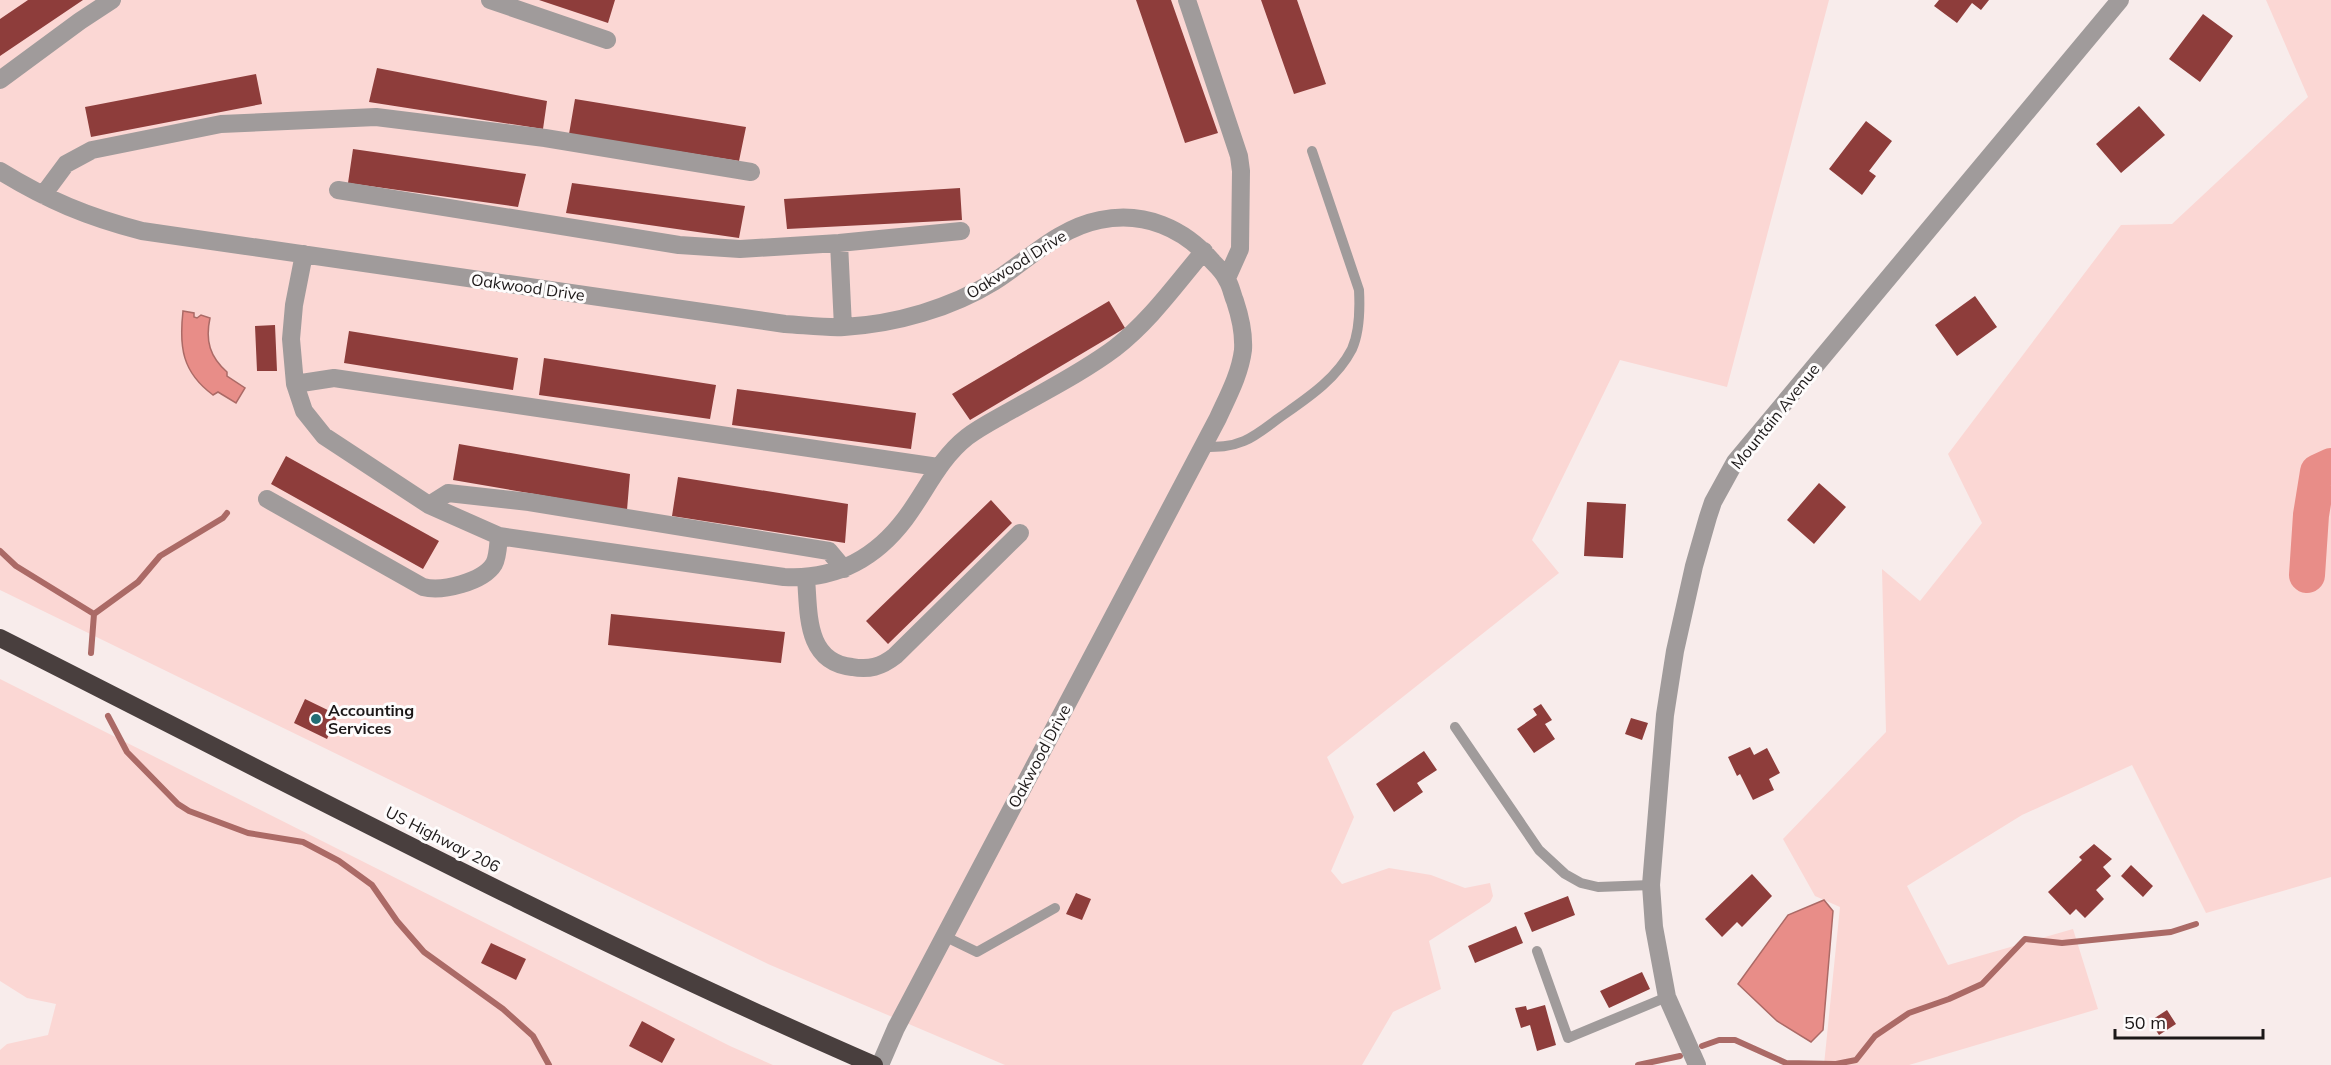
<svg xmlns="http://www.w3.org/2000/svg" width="2331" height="1065" font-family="Mulish,sans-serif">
<rect width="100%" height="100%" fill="#f8eceb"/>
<path fill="#fbd7d4" d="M 0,0 L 1829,0 L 1727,387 L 1620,360 L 1532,540 L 1559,573 L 1327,757 L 1354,817 L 1331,871 L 1342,884 L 1389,868 L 1431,875 L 1465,888 L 1490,883 L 1493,896 L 1490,902 L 1429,941 L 1441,989 L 1393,1012 L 1362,1065 L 1005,1065 L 768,964 L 0,590 Z
M 2266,0 L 2331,0 L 2331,877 L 2206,913 L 2132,765 L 2022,815 L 1907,886 L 1948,965 L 2073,929 L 2098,1009 L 1909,1065 L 1824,1065 L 1840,907 L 1815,896 L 1783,839 L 1886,732 L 1882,569 L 1920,601 L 1982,523 L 1948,454 L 2121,225 L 2172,224 L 2308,97 Z
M 0,679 L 730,1046 L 773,1065 L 0,1065 L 0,1050 L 7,1044 L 48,1035 L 56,1004 L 27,998 L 0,981 Z"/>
<path fill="#e88d88" stroke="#ab6a66" stroke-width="1.5" d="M 183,311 L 194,313 L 194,317 L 197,318 L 201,315 L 210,318 C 205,341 210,357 227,372 L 227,376 L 245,388 L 236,403 L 218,392 L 213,395 C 182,372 179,347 183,311 Z
M 1824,900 L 1833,911 L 1823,1030 L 1811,1042 L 1777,1021 L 1738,984 L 1788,915 Z"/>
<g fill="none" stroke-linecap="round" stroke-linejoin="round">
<path stroke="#ab6a66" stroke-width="6" d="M 0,551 L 16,566 L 94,614
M 91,653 L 94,614 L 138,582 L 160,556 L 223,518 L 227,513
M 108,716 L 127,752 L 178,804 L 189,811 L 248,833 L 303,842 L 339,861 L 372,885 L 397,921 L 424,952 L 503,1009 L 533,1036 L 549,1065
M 1702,1046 L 1719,1040 L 1735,1040 L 1786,1063 L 1836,1064 L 1856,1060 L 1875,1036 L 1909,1013 L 1949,999 L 1982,984 L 2025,939 L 2062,943 L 2171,932 L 2196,924
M 1638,1065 L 1680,1056"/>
<path stroke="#e88d88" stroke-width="36" d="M 2307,575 L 2311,515 L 2318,472 L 2331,466"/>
</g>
<path fill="#8e3d3b" d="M 28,0 L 83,0 L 0,56 L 0,19 Z
M 539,0 L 615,0 L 608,23 Z
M 1136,0 L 1171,0 L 1218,133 L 1185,143 Z
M 1261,0 L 1297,0 L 1326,84 L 1294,94 Z
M 1939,0 L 1989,0 L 1981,10 L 1972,3 L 1957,23 L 1934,6 Z
M 2203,14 L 2233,36 L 2200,82 L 2169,59 Z
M 377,68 L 547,101 L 543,129 L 369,102 Z
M 256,74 L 262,104 L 91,137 L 85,107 Z
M 575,99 L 746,127 L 739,161 L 569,134 Z
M 2139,106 L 2165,135 L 2121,173 L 2096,144 Z
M 1866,121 L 1892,141 L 1869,171 L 1876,176 L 1862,195 L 1829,169 Z
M 353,149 L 526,174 L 518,207 L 348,183 Z
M 572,183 L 745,206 L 739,238 L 566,213 Z
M 960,188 L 962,220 L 787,229 L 784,199 Z
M 1975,296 L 1997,327 L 1957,356 L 1935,325 Z
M 1109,301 L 1125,328 L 970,420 L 952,394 Z
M 275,325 L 277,371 L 257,371 L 255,326 Z
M 349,331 L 518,358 L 513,390 L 344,363 Z
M 544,358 L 716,385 L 710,419 L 539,395 Z
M 737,389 L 916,413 L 911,449 L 732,425 Z
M 459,444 L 630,474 L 627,510 L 453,480 Z
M 286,456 L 439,541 L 423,569 L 271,484 Z
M 678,477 L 848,504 L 845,543 L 672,516 Z
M 1819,483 L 1846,507 L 1814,544 L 1787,520 Z
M 991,500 L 1012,523 L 888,644 L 866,621 Z
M 1587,502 L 1626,504 L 1623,558 L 1584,556 Z
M 611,614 L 785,632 L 781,663 L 608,645 Z
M 305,699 L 338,715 L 327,739 L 294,723 Z
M 1541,704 L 1552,720 L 1545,724 L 1555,739 L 1534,753 L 1517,729 L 1537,715 L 1533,709 Z
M 1631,718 L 1648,723 L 1642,740 L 1625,734 Z
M 1750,747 L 1754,755 L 1767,748 L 1780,773 L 1769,779 L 1774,790 L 1753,800 L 1740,774 L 1737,776 L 1728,757 Z
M 1424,751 L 1437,770 L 1417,783 L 1423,792 L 1394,812 L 1376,784 Z
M 2094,844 L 2112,859 L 2103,867 L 2111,876 L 2096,890 L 2104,899 L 2085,918 L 2076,909 L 2070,915 L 2048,892 L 2082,860 L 2079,857 Z
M 2131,865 L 2153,886 L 2143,897 L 2121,876 Z
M 1752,874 L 1772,896 L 1746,923 L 1742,927 L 1737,922 L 1722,937 L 1705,919 Z
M 1076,893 L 1091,899 L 1082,920 L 1066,914 Z
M 1568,896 L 1575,915 L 1532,932 L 1524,913 Z
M 1516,926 L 1523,943 L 1475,963 L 1468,946 Z
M 491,943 L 526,959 L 516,980 L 481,963 Z
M 1642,972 L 1650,989 L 1609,1008 L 1600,991 Z
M 1545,1005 L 1556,1045 L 1537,1051 L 1530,1025 L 1521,1028 L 1515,1008 L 1526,1006 L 1527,1010 Z
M 2167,1010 L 2176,1024 L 2159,1035 L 2150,1021 Z
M 642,1021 L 675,1039 L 662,1063 L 629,1046 Z"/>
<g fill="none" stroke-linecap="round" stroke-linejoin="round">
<path stroke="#a09b9b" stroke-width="10" d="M 1203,447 C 1218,447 1230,447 1244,441 C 1256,436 1268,426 1279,418 C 1306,399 1336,380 1352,349 C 1360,331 1360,309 1359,290 L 1312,151
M 1455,727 L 1539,850 L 1565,874 L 1581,883 L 1598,887 L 1651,885
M 944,936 L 977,952 L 1055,908
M 1537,951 L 1568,1038 L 1667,997"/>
<path stroke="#a09b9b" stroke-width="18" d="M 490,0 L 607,40
M 1187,0 L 1239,156 L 1241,171 L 1240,249 L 1227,278
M 0,80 L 80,21 L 112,0
M 0,171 C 47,200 88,217 142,231 L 785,324 C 804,325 825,328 844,327 C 896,324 951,308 995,281 C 1029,259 1059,228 1100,220 C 1144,211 1184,228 1213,262 C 1218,267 1224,273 1227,280 C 1231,286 1232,294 1235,301 C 1240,316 1244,334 1243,350 C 1240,374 1228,396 1218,418 L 896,1028 L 880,1065
M 338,190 L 679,245 L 740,249 L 839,243 L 961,231
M 43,195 L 66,164 L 92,150 L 221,124 L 376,117 L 545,138 L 751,172
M 839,243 L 843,327
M 304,254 L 294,305 L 291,339 L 295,384 L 304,411 L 324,436 L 429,505 L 499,536 L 784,577 C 834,580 874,560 905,519 C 926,491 939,459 967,437 C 980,427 996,419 1010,411 C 1045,391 1083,372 1115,348 C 1150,321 1176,284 1204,251
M 295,384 L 334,378 L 938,467
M 267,499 L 423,587 C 442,592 483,582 494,564 C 498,557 498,545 499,536
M 429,505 L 448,493 L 529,502 L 829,551 L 844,569
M 806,578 C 809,613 805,662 852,667 C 869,670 881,667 895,656 L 1020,533
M 1697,1065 L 1667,997 L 1654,927 L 1651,885 L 1665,715 L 1675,651 L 1694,566 L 1708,517 L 1713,502 L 1735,462 L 2120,0"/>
<path stroke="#493f3e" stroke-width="18" d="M 0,638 C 289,784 577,936 874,1065"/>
</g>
<circle fill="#226d74" stroke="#fefcfc" stroke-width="2" cx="316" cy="719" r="6"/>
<g text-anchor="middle" stroke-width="6" stroke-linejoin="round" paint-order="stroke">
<g font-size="16" fill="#1c1818" stroke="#fefcfc">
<text transform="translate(1016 264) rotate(-32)" y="6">Oakwood Drive</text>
<text transform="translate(528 287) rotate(8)" y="6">Oakwood Drive</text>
<text transform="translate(1775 416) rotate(-51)" y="6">Mountain Avenue</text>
<text transform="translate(1039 756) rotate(-62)" y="6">Oakwood Drive</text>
<text transform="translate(443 839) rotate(27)" y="6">US Highway 206</text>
</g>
<g font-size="16" font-weight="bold" fill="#1c1818" stroke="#fefcfc" text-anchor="start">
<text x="328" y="716">Accounting<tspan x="328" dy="18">Services</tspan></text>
</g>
</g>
<path d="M2115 1029v9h148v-9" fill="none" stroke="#1c1818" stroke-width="3"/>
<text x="2124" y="1029" font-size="18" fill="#1c1818" stroke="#fefcfc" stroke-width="4.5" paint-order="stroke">50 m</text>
</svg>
